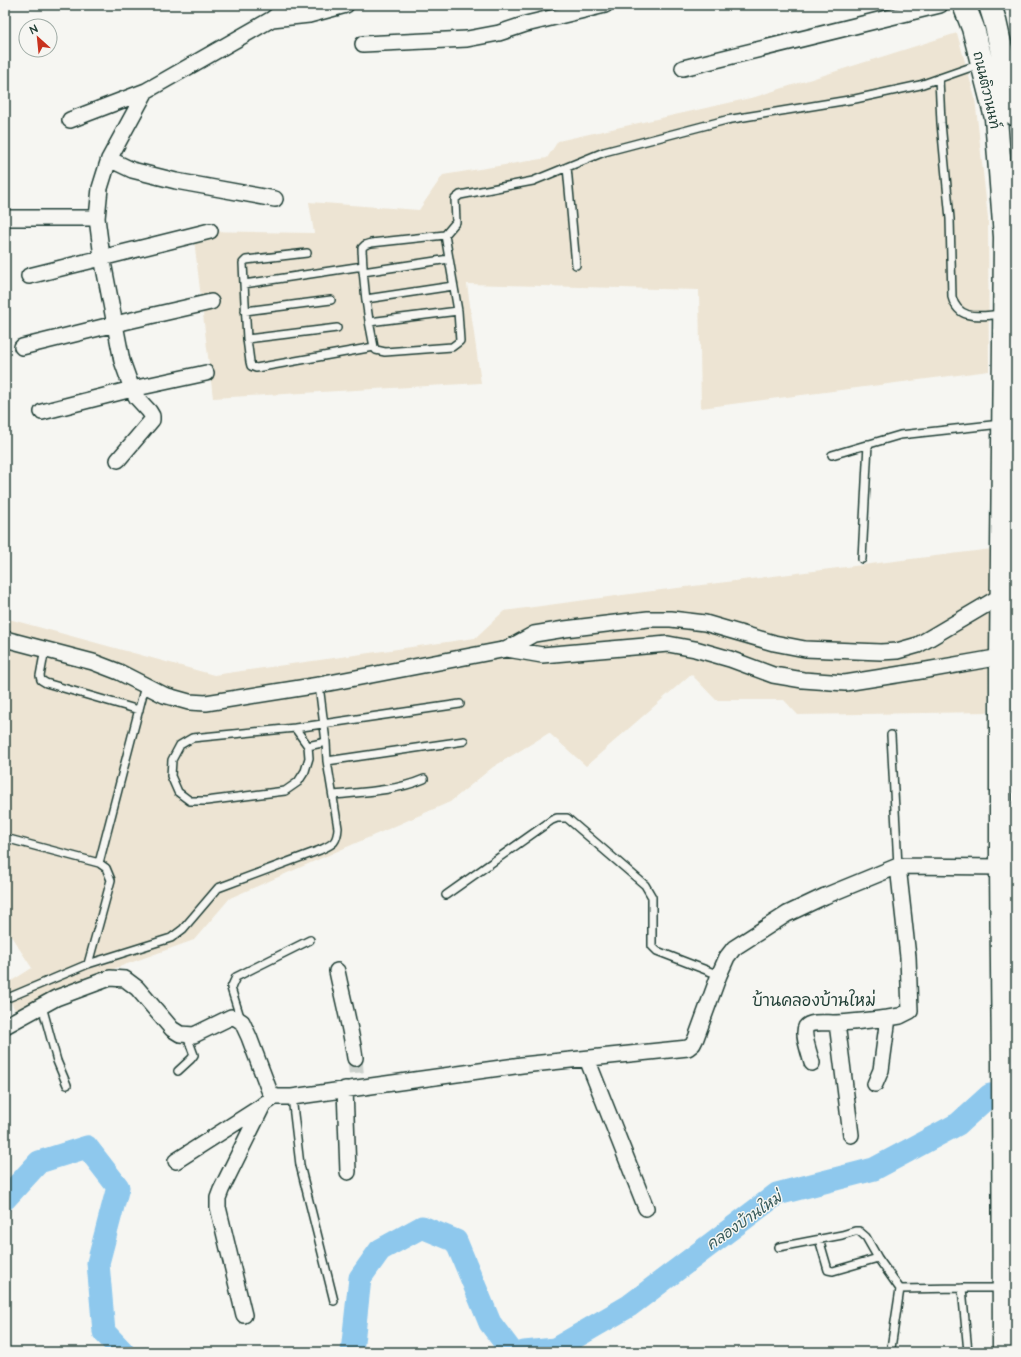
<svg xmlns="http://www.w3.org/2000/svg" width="1021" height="1357" font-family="'Architects Daughter','Playpen Sans Thai',sans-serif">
<rect width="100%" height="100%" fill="#f6f6f2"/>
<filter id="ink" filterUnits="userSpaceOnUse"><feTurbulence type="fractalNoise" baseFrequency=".025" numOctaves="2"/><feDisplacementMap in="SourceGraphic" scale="8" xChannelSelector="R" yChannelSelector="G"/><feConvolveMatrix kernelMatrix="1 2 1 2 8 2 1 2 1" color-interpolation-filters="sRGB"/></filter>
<g filter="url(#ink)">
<path fill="#ede4d3" d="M 957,33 L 975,98 L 988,218 L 989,371 L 701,408 L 699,290 L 467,284 L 481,383 L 213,398 L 193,231 L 314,233 L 309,202 L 419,210 L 443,175 L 547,158 L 558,141 L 755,97 Z
M 992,549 L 988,712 L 798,715 L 784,700 L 716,700 L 691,674 L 586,766 L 549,733 L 493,767 L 450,802 L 230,898 L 194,940 L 49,992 L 16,1012 L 5,991 L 5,985 L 32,968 L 5,927 L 5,618 L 214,675 L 475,638 L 504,611 L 645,592 Z"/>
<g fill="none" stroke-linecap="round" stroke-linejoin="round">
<path stroke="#8ec8ed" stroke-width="23" d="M 5,1199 L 39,1162 L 87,1147 L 118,1187 L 98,1263 L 104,1332 L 123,1352
M 352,1352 L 360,1278 L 380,1250 L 422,1227 L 456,1241 L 490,1323 L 512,1352
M 524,1352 L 555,1349 L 629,1306 L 777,1194 L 874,1169 L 958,1124 L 990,1095 L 1016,1093"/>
<path stroke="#cbd1cc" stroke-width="15" stroke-dasharray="15 8" stroke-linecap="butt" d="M 355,1058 L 357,1082"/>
<g stroke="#1f3d34" stroke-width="10">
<path id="lane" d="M 939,78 L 941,123 L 950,219 L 952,297 C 959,323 983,315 1003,314
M 567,167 L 576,265
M 445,235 L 458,311 L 460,341 L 452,347 L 385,352 L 376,350 L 374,347 C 367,315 363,281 362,248 L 365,245 L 371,243 L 445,235 L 456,222 L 455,199 L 460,195 L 533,181 L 604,152 L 726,120 L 855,99 L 920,85 L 980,64
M 307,253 L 246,260 L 243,263 L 244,284 L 363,266
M 363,272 L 449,259
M 244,284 L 247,339 L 250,362 L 251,366 L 256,368 L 374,347
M 366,299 L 453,286
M 245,311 L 331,300
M 369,322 L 458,311
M 247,339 L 337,328
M 832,455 L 900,435 L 1001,424
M 862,559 L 868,444
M 45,649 L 40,676 L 41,680 L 46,683 L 139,710
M 295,728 L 308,746 L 309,758 L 305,771 L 298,782 L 285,791 L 206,801 L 190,801 L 178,792 L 171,776 L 172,760 L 180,745 L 192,738 Z
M 295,728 L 460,704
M 891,735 L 898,866
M 308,746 L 326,742
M 327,761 L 464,741
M 333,795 C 364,792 396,791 424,779
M 5,838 L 99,863 L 106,868 L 111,880 L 88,964
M 99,863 L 145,686
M 446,895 L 552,820 L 557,818 L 567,818 L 645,885 L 652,897 L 652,946 L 657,951 L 719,975
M 10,997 L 88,964 L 171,938 L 183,929 L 218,888 L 320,850 C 333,844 337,843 338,828 L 327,761 L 326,742 L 319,685
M 42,1006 L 57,1061 L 67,1085
M 241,1020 L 231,988 L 236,977 L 310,940
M 178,1071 L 191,1059 L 194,1055 L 187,1036
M 292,1097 L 300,1165 L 334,1301
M 819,1239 L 828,1270 L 833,1271 L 878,1258
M 779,1247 L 842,1235 L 855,1231 L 859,1231 L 866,1237 L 878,1258 L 900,1289 L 891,1348 L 892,1352
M 900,1289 L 962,1288
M 968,1352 L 962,1288 L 1001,1288"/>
</g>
<g stroke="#1f3d34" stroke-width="18">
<path id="street" d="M 272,19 L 309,15 L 346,5
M 363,44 L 467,39 L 499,33 L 526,24 L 605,5
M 683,68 L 940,5
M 70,120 L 146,91
M 109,159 L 132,170 L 176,181 L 275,199
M 5,218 L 97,218
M 29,276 L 210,231
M 22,347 L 115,324 L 211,302
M 42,412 L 132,389 L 206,373
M 118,460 L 152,420 L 152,416 L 149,411 L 137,398 L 132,389 L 122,361 L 102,257 L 97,218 L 100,188 L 109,159 L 146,91 L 272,19 L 289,5
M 5,639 L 93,662 L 119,672 L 164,695 L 189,702 L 206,703 L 319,685 L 507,649 L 534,634 L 565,629 L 648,619 L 671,619 L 705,623 L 774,643 L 805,649 L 881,652 L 897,651 L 918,645 L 1001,596
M 507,649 L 542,655 L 668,644 L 695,649 L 730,659 L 773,675 L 803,680 L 845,683 L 921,671 L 1001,657
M 337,971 C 343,1000 351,1029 355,1058
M 837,1023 L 851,1135
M 5,1026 L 56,998 L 110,978 L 125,979 L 137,988 L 172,1029 L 180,1034 L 194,1035 L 231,1017 L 236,1018 L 242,1022 L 249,1037 L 269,1090 L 274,1097 L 292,1097 L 522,1065 L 688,1048 L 693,1044 L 696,1038 L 719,975 L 727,957 L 734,948 L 787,914 L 825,896 L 898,866 L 1001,867
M 587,1059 L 646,1208
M 812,1063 C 810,1055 802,1034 806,1027 C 810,1021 826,1023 833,1023 C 851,1023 870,1020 888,1018
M 875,1084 L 881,1070 L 888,1018 L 900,1016 L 910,1011 L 908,957 L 898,866
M 345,1089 L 348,1172
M 176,1161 L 262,1106
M 244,1315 L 218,1207 L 218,1198 L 221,1190 L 263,1105 L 274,1097"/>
</g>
<g stroke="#1f3d34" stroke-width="25">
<path id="primary" d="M 964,5 L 973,28 L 996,118 L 1005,237 L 1001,657 L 1001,867 L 1003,1063 L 1004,1352
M 990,5 L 995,21 L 1016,115"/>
</g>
<use href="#lane" stroke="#f6f6f2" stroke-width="7"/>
<use href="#street" stroke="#f6f6f2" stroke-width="15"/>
<use href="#primary" stroke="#f6f6f2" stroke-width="22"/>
</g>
</g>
<g text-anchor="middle" stroke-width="3" stroke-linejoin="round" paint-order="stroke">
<g font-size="14" fill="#1f3d34" stroke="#f6f6f2">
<text transform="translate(987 90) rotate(77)" y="5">ถนนติวานนท์</text>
</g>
<g font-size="15" font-style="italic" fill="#355959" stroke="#f6f6f2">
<text transform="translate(744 1221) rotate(-35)" y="5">คลองบ้านใหม่</text>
</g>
<g font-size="16" fill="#1f3d34" stroke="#f6f6f2">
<text x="814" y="1006">บ้านคลองบ้านใหม่</text>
</g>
</g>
<rect width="1021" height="1357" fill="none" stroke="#f6f6f2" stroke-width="20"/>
<rect x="10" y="10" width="1001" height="1337" fill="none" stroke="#1f3d34" stroke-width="1.5" filter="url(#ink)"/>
<g transform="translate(38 38) rotate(333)"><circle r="19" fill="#f6f6f2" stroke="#a0aca6"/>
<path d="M0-3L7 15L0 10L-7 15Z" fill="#c8321e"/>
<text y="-6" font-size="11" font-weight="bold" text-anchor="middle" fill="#1f3d34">N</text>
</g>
</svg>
